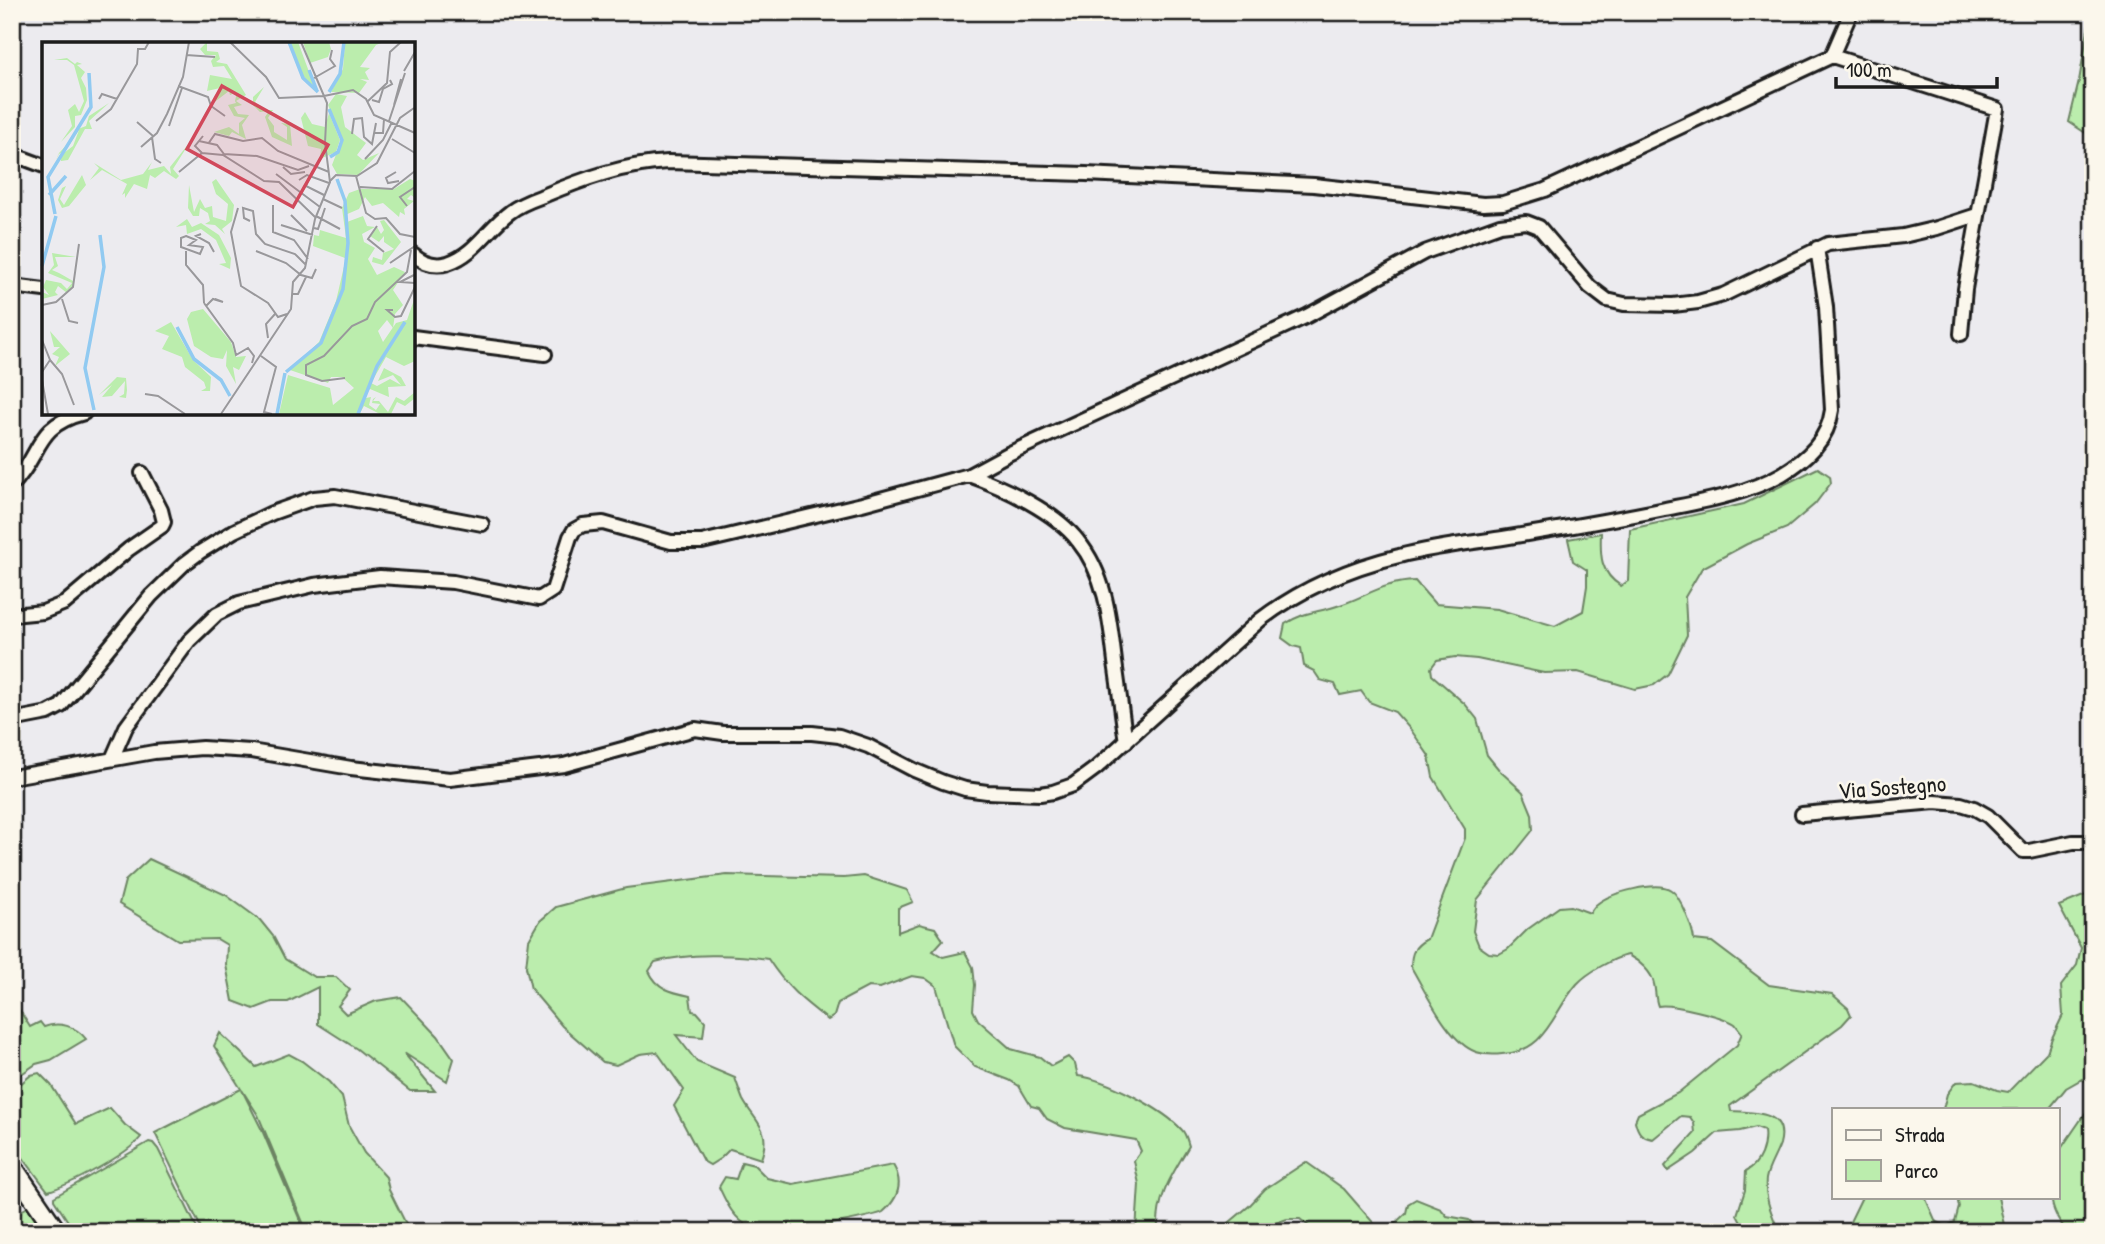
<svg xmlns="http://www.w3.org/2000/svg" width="2105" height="1244" font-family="'Patrick Hand',sans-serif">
<rect width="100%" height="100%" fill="#ecebef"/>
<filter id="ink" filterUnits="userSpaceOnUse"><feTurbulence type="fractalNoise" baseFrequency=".0143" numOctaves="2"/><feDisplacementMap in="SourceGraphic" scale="14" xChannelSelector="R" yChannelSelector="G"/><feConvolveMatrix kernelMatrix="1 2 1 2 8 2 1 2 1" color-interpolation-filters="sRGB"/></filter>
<g filter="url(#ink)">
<path fill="#bbedad" stroke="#6c8464" stroke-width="2" d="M 2091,12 L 2093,12 L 2093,138 L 2069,122 L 2079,81 Z
M 1818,468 L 1830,476 L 1831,483 L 1815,504 L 1787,528 L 1747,544 L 1702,568 L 1685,597 L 1687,635 L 1668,674 L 1654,685 L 1635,689 L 1578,672 L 1544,673 L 1477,659 L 1455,657 L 1437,660 L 1431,668 L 1432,675 L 1465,704 L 1477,719 L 1487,755 L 1500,771 L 1523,792 L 1532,814 L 1533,830 L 1477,900 L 1473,931 L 1479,946 L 1489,953 L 1499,954 L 1508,949 L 1528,929 L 1559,907 L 1571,906 L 1590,913 C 1592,910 1594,906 1597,904 C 1610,893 1657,880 1671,890 C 1681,896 1693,929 1694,940 L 1712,942 L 1769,985 L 1832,994 L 1848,1008 L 1851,1015 L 1842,1025 L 1730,1106 L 1731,1111 C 1753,1112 1789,1111 1780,1144 C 1776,1156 1768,1167 1766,1179 C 1764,1198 1772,1214 1779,1232 L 1746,1232 L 1737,1215 L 1745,1190 L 1746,1171 C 1760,1164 1766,1146 1764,1130 L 1756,1127 L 1740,1131 L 1717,1133 L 1695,1153 L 1668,1171 L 1665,1166 L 1695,1133 L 1694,1123 L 1690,1117 L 1681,1116 L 1653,1139 C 1641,1137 1638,1133 1635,1121 L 1638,1114 L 1678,1093 L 1737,1045 L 1742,1033 C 1741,1032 1736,1025 1735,1024 C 1725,1017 1671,1003 1658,1006 C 1655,999 1656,992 1654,984 C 1652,972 1639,961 1628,955 C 1613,958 1587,973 1577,984 C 1552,1013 1547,1052 1502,1054 C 1493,1055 1485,1055 1476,1052 C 1448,1042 1426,992 1411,967 C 1411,953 1414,946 1427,939 L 1465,838 L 1465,829 L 1433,777 L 1429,756 L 1411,730 L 1395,712 L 1369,702 L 1361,691 L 1340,695 L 1335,684 L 1320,680 L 1314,671 L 1304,666 L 1301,648 L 1293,646 L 1282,638 L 1285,624 C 1305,611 1316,613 1337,606 C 1366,597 1383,582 1415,581 L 1435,604 L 1497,609 L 1555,626 L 1583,611 L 1587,586 L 1587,570 L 1573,561 L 1568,539 L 1601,533 C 1600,555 1600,573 1621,586 L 1628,581 L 1630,529 L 1744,504 Z
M 149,859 L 226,895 L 260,920 L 273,936 L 285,959 L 314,977 L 336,977 L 350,990 L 338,1006 L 346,1014 L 376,1001 L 401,997 L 438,1036 L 454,1059 L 447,1081 L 404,1053 L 435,1091 L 410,1091 L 357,1049 L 318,1024 L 318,987 L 288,1002 L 272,1002 L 254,1009 L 233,1001 L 226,965 L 227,945 L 217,939 L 178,940 L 119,904 L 125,881 Z
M 727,875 L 844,878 L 864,876 L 907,890 L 913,902 L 898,908 L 898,932 L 919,924 L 935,928 L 943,940 L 933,951 L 943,957 L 965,952 L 973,967 L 975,985 L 973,1010 L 978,1020 L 1011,1049 L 1040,1057 L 1051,1066 L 1068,1057 L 1075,1064 L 1078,1076 C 1106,1079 1163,1109 1182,1130 C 1186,1134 1187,1140 1189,1146 C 1172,1175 1156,1197 1158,1232 L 1136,1232 L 1139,1184 L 1134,1161 L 1141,1151 L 1136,1140 L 1065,1128 L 1047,1119 L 1039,1108 L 1031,1106 L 1019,1086 L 1009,1080 L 975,1067 L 954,1046 L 936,986 L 925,978 L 912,976 L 880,988 L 868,987 L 838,1003 L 834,1016 L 828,1020 C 801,999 787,988 768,959 C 735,954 687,953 655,962 L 649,971 C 657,989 671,992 690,996 L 692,1011 L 697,1012 L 705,1021 L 703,1037 L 676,1035 L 697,1062 L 735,1078 C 738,1086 740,1093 743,1100 C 755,1122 772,1129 761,1159 L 730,1149 L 721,1158 L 710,1165 L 703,1161 L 674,1106 L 684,1090 L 657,1052 L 640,1054 L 616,1065 L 603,1062 L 562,1026 L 531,989 L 526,967 L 529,940 L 540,921 L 556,907 L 626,888 Z
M 2093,892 L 2093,1088 L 2091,1085 L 2082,1079 L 2066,1088 L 2049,1109 L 1943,1109 L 1947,1094 L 1956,1082 L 1974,1081 L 1997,1090 L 2008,1092 L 2047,1052 L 2052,1038 L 2063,1015 L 2061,986 L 2077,965 L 2081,948 L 2059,906 Z
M 12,998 L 30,1027 L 40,1022 L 44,1027 C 59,1021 76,1026 86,1039 L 51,1060 L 36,1064 L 20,1075 L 12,1084 Z
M 220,1033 L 256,1067 L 289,1054 L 302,1061 L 329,1082 L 342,1097 L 349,1126 L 364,1153 L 386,1177 L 389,1190 L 410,1232 L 307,1232 L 258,1115 L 242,1090 L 262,1130 L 305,1232 L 203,1232 L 155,1133 L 241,1089 L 214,1046 Z
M 39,1073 L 51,1085 L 76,1124 L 110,1108 L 125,1125 L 141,1137 C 127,1155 70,1185 48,1191 L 12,1143 L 12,1091 L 31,1075 Z
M 2093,1102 L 2093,1232 L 2067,1232 C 2060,1222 2051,1210 2052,1197 L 2058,1197 L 2058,1153 Z
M 149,1142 L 153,1143 L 158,1149 L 199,1232 L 75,1232 L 54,1200 L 54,1197 Z
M 742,1162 L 754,1165 L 767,1178 L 793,1184 L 893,1165 C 904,1183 899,1198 883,1212 C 877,1216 801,1230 788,1232 C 777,1233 761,1234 751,1228 C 733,1218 727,1204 719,1187 L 725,1177 L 736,1179 Z
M 1306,1162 L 1344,1189 L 1376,1226 L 1388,1230 L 1406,1213 L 1408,1204 L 1416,1199 L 1441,1209 L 1447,1216 L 1469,1220 L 1481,1232 L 1316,1232 L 1300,1219 L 1287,1219 L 1276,1223 L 1263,1232 L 1218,1232 L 1249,1206 L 1265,1189 Z
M 1862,1197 L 1925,1197 L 1936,1222 L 1947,1226 L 1955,1222 L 1959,1207 L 1957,1197 L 1998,1197 L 2004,1225 L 2001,1232 L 1845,1232 Z
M 28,1207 L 33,1208 L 49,1232 L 12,1232 L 12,1216 Z"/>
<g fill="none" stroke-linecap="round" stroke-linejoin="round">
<g stroke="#1c1c1c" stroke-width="18">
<path id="street" d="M 1832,56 L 1997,109 L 1965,289 L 1961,334
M 12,154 L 44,166
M 413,254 C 423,263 434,267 448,263 C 475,254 488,228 510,212 C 520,204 532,200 543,196 C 583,179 625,164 668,162 L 1086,174 L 1314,185 L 1483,204 L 1503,203 L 1545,190 L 1832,56 L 1851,12
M 12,286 L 44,290
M 413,337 L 545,354
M 969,475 C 1003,487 1056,512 1078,541 C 1106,575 1110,620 1115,662 C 1119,689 1122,715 1126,742
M 12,485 C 43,454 33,426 84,413
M 12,615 L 43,612 L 65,603 L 129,549 L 162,526 L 164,522 L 161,510 L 142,473
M 12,720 L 48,713 L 61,706 L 151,596 L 184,564 L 200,552 L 234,531 L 272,513 L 314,498 L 335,496 L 482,524
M 112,759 L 126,727 L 189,641 L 217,614 L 239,603 L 314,585 L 380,577 L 453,582 L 539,599 L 553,590 L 570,537 L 574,530 L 583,525 L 603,523 L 671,542 L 702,542 L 862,504 L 969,475 L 1008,454 L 1307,316 L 1425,252 L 1500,225 L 1526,222 L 1539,227 L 1590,287 L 1607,300 L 1624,304 L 1673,305 L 1698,302 L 1723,295 L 1828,244 L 1903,236 L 1937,228 L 1977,215
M 12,777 L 154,752 L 202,748 L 251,751 L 351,768 L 450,779 L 564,765 L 695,729 L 723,733 L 812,733 L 839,736 L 868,746 L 914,770 L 943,782 L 965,789 L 987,792 L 1040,794 L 1053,792 L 1073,785 L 1096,768 L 1260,620 C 1301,589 1349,568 1399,556 C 1433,547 1468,543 1503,538 C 1558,529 1612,520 1665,509 C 1705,501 1747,494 1782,474 C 1807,459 1828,440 1832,410 L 1826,307 L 1817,248
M 1802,814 L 1935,802 L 1961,804 L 1974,808 L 1988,816 L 2023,851 L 2029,851 L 2073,842 L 2093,842"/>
</g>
<g stroke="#1c1c1c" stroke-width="23">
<path id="secondary" d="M 12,1166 L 57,1232"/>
</g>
<use href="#street" stroke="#fbf7ec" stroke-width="12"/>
<use href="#secondary" stroke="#fbf7ec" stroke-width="18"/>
</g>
</g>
<g text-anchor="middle" stroke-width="5" stroke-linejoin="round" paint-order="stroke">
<g font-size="23" fill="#1c1c1c" stroke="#fbf7ec">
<text transform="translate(1892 787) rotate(-4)" y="8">Via Sostegno</text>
</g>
</g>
<g transform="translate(42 42)">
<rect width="373" height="373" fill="#ecebef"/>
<path d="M 165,0 L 165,9 L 176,10 L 178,17 L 174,20 L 185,22 L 204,53 L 194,59 L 200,63 L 192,65 L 196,72 L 207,73 L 200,83 L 204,97 L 190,90 L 187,94 L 172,90 L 187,85 L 197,92 L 197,81 L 203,76 L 192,74 L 186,63 L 194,61 L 193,59 L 195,50 L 188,53 L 187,49 L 170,62 L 178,46 L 165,49 L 168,33 L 190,37 L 182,24 L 171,25 L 169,19 L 174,13 L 163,13 L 158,7 ZM 248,0 L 256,0 L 273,46 L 261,34 ZM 261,0 L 287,0 L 289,7 L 286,15 L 268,21 ZM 303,0 L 342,0 L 334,3 L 318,25 L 328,26 L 323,30 L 327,38 L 318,37 L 325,40 L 317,51 L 289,50 L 301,27 ZM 25,16 L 33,22 L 35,20 L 40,22 L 35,23 L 43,30 L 39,36 L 44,46 L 45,58 L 39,73 L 33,74 L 33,85 L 19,100 L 30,84 L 26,68 L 33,62 L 37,70 L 42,59 L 32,23 L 25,18 L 12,18 ZM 222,45 L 213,60 L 220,68 L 231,68 L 226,76 L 232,84 L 232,90 L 245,98 L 245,85 L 239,81 L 248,82 L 250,104 L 230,95 L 223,75 L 227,69 L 218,70 L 211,63 L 211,55 ZM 294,52 L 305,54 L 299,65 L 303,85 L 324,101 L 315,113 L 321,118 L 337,111 L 316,133 L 295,132 L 290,123 L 300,97 L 286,63 ZM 67,61 L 47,79 L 50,87 L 43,87 L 26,118 L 19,119 L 18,114 L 31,104 L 37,88 L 28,102 L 22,109 L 17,112 L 14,118 L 17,111 L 33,94 L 36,87 L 44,84 L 47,74 ZM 263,70 L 270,82 L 283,85 L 287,71 L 298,98 L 294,110 L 278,117 L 279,107 L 266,104 L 259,76 ZM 148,100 L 131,127 L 137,134 L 134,137 L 122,129 L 113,136 L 108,133 L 105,147 L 92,142 L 83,156 L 83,151 L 80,153 L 85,142 L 60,128 L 48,138 L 57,126 L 52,121 L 79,138 L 101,132 L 110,120 L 106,128 L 122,124 L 129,132 L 128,125 ZM 40,133 L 44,143 L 27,164 L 20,166 L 16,158 L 20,146 L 24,144 L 18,157 L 22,163 ZM 174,137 L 192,163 L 190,179 L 180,187 L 183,192 L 173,183 L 163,182 L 168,179 L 166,171 L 158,166 L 157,174 L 151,174 L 146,166 L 147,143 L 152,170 L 158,157 L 163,166 L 170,164 L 171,175 L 184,179 L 186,162 L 174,152 L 170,140 ZM 368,137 L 373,139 L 373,156 L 369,153 L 365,157 L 372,159 L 362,167 L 363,173 L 358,170 L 357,175 L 341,161 L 330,164 L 323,155 L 317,167 L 303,173 L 305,180 L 321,174 L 325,184 L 333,185 L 320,192 L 322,200 L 333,206 L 326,217 L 335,233 L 352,225 L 363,230 L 351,248 L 361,263 L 353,272 L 351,286 L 345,278 L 336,289 L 341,300 L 354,281 L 365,278 L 373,255 L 373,319 L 362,324 L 344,315 L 329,341 L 335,344 L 348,337 L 359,343 L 351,333 L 336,339 L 342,326 L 359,335 L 364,344 L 346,345 L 347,355 L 328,347 L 324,350 L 324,356 L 329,355 L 327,363 L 334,368 L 338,362 L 330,361 L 331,357 L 334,355 L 331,359 L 337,359 L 346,370 L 354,355 L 362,359 L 373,350 L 373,356 L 363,364 L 355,360 L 349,372 L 338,372 L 322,364 L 318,371 L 329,372 L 237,372 L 246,333 L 288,346 L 291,363 L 312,346 L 300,335 L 289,335 L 286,341 L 248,328 L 277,300 L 294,259 L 303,220 L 303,216 L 271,204 L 272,193 L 277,194 L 278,188 L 304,196 L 300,166 L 307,151 L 318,147 L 352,147 ZM 145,177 L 150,185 L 159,181 L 177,193 L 189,216 L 188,227 L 177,222 L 184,221 L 174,198 L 159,187 L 145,192 L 144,183 L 134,185 ZM 342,178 L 359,200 L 341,223 L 330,220 L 331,215 L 340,218 L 341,211 L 352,207 L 342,200 L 342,194 L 337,200 L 328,194 L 335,185 L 339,192 L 342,188 L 338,179 ZM 10,211 L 34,215 L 13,215 L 16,224 L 10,228 L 17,231 L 31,239 L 32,242 L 25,251 L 16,244 L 13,250 L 16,253 L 0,257 L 0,250 L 7,253 L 1,245 L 4,238 L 19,241 L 25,247 L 30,241 L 6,231 L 12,223 ZM 161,267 L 189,300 L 194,315 L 204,314 L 197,328 L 191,325 L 194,342 L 184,324 L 185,308 L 181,317 L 169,315 L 152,304 L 145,277 L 149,270 ZM 129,280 L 151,318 L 169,335 L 168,349 L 159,349 L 164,346 L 162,340 L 143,325 L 140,315 L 120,307 L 127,294 L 113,289 ZM 8,289 L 28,312 L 13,324 L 17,315 L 10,312 L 18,305 L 12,305 ZM 75,335 L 84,336 L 85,348 L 84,356 L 77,355 L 82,352 L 83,339 L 70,354 L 60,355 L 70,343 L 57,353 Z" fill="#bbedad"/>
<path fill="none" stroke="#91caf1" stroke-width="3.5" d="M 247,0 L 261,36 L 276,50M 267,28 L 275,49M 287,50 L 298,32 L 302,0M 287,67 L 300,98 L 296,110 L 288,115M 7,153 L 24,134M 13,172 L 6,135 L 49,65 L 47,31M 0,224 L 14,174M 135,285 L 152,317 L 179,338 L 188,354M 244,330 L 279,301 L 301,247 L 306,201 L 303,159 L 295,137M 52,368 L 43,326 L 62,225 L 58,193M 235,372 L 243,331M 316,372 L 335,324 L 363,280"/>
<path fill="none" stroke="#99989b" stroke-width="2" d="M 188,0 L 224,35 L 237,56 L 282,54M 144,13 L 173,15M 362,29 L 373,10M 272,36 L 293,24 L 288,17 L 290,8M 136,44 L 166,55 L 169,64 L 183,74M 282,54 L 311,48 L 324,57 L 332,73 L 373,91M 57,57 L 60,52 L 75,57M 330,58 L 337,60 L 341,47 L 350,42 L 348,38M 325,60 L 345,41 L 348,10 L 359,0M 352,63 L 359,37M 54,79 L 69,67 L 95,22 L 96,7 L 103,7 L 107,0M 347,79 L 363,31M 95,80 L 111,94M 127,84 L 140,46M 333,91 L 341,91 L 342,77M 310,92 L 312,77 L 320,76 L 322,95 L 330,102 L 334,81M 110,95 L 113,117 L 119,121M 350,97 L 373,111M 157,99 L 175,103 L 182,112 L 215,114 L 256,128 L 267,124M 166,102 L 173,92 L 201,99 L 220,96 L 236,109 L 287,130M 99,105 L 115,91 L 125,72 L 141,35 L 147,0M 160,111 L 153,104 L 161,94M 323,117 L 341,98 L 350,80M 241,125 L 249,132 L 263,130M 137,130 L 160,111 L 181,113 L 222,139 L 237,140 L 273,175M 354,130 L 344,136 L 346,141 L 357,139M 234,132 L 278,165M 268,134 L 264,144 L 282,153M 314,134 L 324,171 L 333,177 L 344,176 L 358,192 L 373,195M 257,138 L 265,133 L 287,141M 288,139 L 294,133 L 315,134 L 335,121 L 358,76 L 372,66M 318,145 L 350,147 L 373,129M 281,157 L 300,166M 231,163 L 231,190 L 252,198 L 266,217M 365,164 L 358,155 L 373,145M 196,166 L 189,190 L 199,244 L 226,261 L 236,275 L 245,272M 249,173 L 265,189M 274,174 L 298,187M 208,179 L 202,176 L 201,166 L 211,169 L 214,192 L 223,202 L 253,212 L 264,223M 239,183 L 271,193M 335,184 L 326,197 L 342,210M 272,186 L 276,187 L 283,166M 159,192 L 154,194 L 167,201 L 172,210M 144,194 L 154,198 L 147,203 L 161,205 L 158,212 L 139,205 L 139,196 ZM 373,206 L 373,236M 144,209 L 144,223 L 161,243 L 162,261M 214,209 L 244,221 L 259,233 L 270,236 L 274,227M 348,221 L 373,204M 372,233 L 358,240 L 373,241M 250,252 L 256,252 L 264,235M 20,257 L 27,279 L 36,281M 162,261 L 191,301 L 194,313 L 206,306 L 212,314 L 210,321M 0,263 L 14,260 L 31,245 L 37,202M 164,264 L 171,257 L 181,260 L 173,257M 351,268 L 345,268 L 353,275 L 359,274 L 373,245M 226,296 L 224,282 L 233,272M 0,298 L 8,318 L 0,330M 219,314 L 234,325 L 222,370 L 230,372M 8,318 L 20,332 L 32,363M 303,336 L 280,339 L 264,333 L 264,323 L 282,314 L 310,284 L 325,277 L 333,260 L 365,230 L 369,208M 0,338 L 6,372M 103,352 L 116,354 L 143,372M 179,372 L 249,267 L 251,240 L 263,226 L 273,177 L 288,140 L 283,101 L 285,61 L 259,0"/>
<path fill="#d1495b" fill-opacity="0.15" stroke="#d1495b" stroke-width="3.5" d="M 180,44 L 286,103 L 251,165 L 145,107 Z"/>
<rect width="373" height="373" fill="none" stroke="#1c1c1c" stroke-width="3.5"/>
</g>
<rect width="2105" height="1244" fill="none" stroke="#fbf7ec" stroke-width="42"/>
<rect x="21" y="21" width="2063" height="1202" fill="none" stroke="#1c1c1c" stroke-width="2.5" filter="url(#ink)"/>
<rect x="1832" y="1108" width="228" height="91" fill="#fbf7ec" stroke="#a29f99" stroke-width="2"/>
<rect x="1846" y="1130" width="35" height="10" fill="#fbf7ec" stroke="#a29f99" stroke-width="2"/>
<text x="1895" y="1142" font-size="21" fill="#1c1c1c">Strada</text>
<rect x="1846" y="1160" width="35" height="21" fill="#bbedad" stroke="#a29f99" stroke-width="2"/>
<text x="1895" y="1178" font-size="21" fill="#1c1c1c">Parco</text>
<path d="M1836 77v10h161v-10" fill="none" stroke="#1c1c1c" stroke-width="3.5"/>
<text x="1846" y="77" font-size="21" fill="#1c1c1c" stroke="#fbf7ec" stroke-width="5" paint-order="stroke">100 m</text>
</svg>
